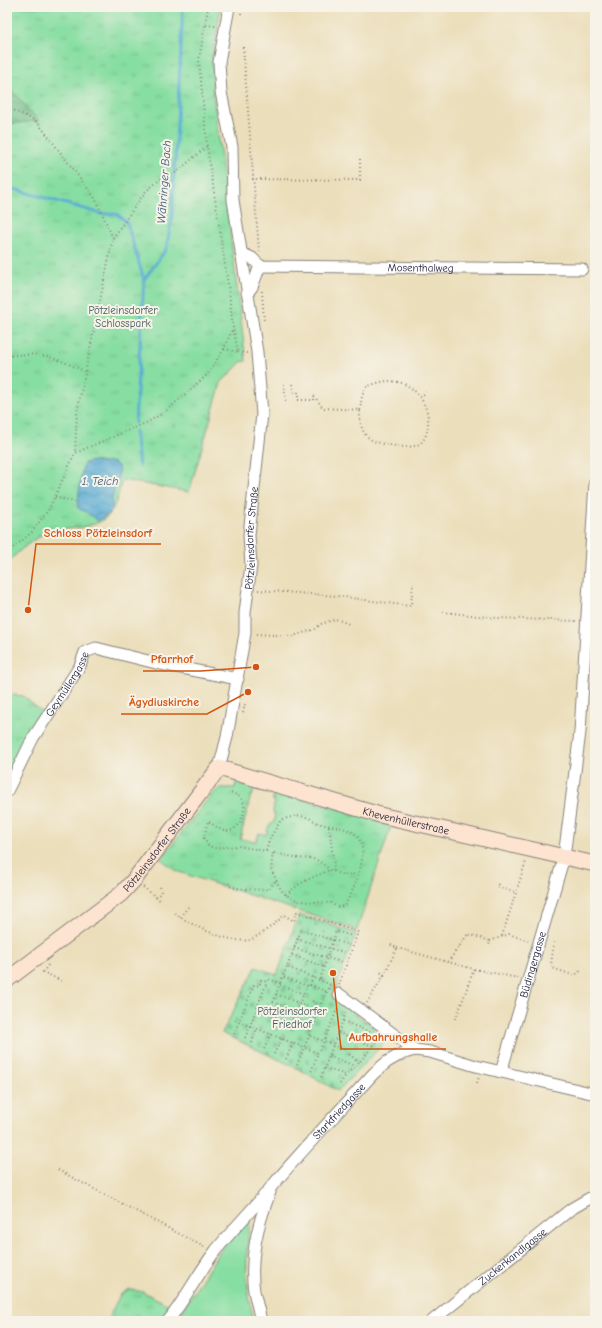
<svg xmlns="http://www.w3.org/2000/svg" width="602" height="1328" font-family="'Comic Neue',sans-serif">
<defs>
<pattern id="grass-tufts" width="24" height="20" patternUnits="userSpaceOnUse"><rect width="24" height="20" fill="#87dea2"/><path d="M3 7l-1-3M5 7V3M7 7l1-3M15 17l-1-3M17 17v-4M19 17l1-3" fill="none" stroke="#74be8c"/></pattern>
<pattern id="forest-crowns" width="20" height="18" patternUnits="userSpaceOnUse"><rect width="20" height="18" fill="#6dbd88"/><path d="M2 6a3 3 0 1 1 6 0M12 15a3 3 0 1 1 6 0" fill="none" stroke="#599970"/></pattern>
<pattern id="cemetery-stones" width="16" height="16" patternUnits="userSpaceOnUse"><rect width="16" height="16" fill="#87dea2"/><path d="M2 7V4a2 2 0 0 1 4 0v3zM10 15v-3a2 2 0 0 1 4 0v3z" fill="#74be8c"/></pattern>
<pattern id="water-waves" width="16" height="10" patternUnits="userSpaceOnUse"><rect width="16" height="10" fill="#59acd4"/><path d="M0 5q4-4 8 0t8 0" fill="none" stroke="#498cad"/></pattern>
</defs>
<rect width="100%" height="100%" fill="#f7f3e8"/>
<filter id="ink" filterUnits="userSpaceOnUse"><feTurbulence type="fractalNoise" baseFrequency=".025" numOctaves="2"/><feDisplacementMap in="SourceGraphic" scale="8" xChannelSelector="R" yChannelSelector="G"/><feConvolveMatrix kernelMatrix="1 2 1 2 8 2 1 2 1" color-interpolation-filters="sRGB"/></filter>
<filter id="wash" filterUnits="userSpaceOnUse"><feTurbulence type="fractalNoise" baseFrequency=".012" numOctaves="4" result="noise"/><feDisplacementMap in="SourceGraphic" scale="16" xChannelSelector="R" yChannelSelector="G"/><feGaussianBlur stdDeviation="0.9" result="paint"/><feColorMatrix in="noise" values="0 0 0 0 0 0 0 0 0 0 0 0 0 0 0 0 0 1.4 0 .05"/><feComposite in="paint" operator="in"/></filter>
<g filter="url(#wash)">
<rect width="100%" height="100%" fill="#ebdeba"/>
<path fill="url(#grass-tufts)" stroke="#54806e" d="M 7,7 L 221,7 L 212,60 L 213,92 L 246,361 L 241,362 L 221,383 L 189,492 L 122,480 C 114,511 112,523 77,528 C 69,529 60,529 52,531 C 34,537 20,550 7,563 Z
M 7,694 L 23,696 L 43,713 L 7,780 Z
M 236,782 L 262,789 L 262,791 L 254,789 L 253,790 L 253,795 L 251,795 L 240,839 L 256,842 L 259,833 L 266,835 L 269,825 L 274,822 L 275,817 L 273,811 L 275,801 L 272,800 L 275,792 L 392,823 L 357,930 L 176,871 L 161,859 L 211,795 L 220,788 L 235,788 Z
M 129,1289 L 143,1292 L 175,1308 L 165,1321 L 107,1321 L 120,1295 Z"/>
<path fill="url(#forest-crowns)" stroke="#487062" d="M 7,88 L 12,91 L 39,121 L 7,124 Z"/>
<path fill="url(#cemetery-stones)" stroke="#54806e" d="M 299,915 L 356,933 L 332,998 L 386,1035 L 386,1039 L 384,1043 L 338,1091 L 297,1068 L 222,1033 L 256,967 L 277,975 Z"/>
<path fill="#87dea2" stroke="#54806e" d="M 250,1221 C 245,1259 245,1283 254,1321 L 176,1321 L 223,1246 Z"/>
<path fill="url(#water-waves)" stroke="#3e6788" d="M 94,461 L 103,463 L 112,462 L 118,466 C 121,484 114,485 112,500 C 111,504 114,508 111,512 C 108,516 102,518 98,521 L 88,513 L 78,508 C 77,504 82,467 84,463 Z"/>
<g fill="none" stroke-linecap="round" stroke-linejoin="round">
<path stroke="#59acd4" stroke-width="3" d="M 7,187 L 102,214 L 117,214 L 127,223 L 144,280
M 135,423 L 144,280 L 166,249 L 172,218 L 183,7
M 135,431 L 139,466"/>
</g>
</g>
<g filter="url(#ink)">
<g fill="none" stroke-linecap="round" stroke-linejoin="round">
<g stroke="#86807a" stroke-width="13">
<g id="street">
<path id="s1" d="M 241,253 L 252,258 L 260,266 L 582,269"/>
<path d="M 247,293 L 252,287 L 260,266"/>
<path id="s2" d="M 219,768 L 227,737 L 245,633 L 245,613 L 251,565 L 249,535 L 262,414 L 257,352 L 233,200 L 232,147 L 221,92 L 219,62 L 229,7"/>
<path id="s3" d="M 7,791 L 33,738 L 80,666 L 85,652 L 96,648 L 156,663 L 238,679"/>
<path d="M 339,994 L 415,1050"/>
<path id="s4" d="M 501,1072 L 564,857 L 580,732 L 595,482"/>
<path id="s5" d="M 168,1321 C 186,1298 199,1272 216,1250 C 234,1228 254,1208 272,1186 C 305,1147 340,1110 374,1073 L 387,1062 L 401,1054 L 415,1050 L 430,1052 L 476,1066 L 595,1094"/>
<path d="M 261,1321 C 259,1311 256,1301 254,1291 C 249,1257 258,1224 270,1192"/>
<path id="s6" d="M 432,1321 L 571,1209 L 590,1198 L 595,1197"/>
</g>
</g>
<g stroke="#86807a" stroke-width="17">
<g id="secondary">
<path id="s7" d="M 7,980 L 121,894 L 134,880 L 219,768 L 380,815 L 595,864"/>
</g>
</g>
<path stroke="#86807a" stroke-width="2" stroke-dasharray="1 3" stroke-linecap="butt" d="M 241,14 L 241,7
M 206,25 L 215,26
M 243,47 L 259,251
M 7,107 C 15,112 33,118 38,123 L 95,198 L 113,238 L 77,412 L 75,453
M 252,179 L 360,180 L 360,157
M 113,238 L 145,192 L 162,178 L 177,172 L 207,146
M 262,291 L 264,321
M 224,349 L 238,352 L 233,328
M 238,352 L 247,353
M 7,356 C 40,351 57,358 86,372
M 284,384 L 286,402
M 292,384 L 294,393
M 298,392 L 298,400 L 314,400 L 314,396 L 323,408 L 360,410 L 362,396 L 366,387 C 373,384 382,381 390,381 C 415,381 433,408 427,431 C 426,436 423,442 419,444 C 410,450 390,445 380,443 C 363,440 359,425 360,410
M 420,397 L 424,394 L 425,391
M 55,497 L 75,502
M 7,553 L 32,532 L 49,509 L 75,453 L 148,422 L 166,411 L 207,375 L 224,349 L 233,328 L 229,291 L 207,146 L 199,60 L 208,7
M 258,590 L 337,596 L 409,606 L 411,605 L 413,583
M 443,612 L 497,618 L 576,621
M 256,634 L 293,636 L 315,629 L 321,624 L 336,619 L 349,624
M 243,713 L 245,704
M 231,793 C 256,798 240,831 228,831 C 221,831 214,825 208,821 L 204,838 L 208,846 L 215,848 L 238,846 L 266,851 L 270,838 L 281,820 C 289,817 302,814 311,819 C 314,821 317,823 321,824 C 333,827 346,826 356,835 C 372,849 354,891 344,906 L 337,907 L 331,903 L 298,901 L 286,895 L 281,890 L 271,869 L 273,852
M 329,826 L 334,865 L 333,872
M 266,851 L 298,858 L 313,859 L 319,861 L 330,870 L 343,875 L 358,874
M 229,883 L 229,886 C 242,890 255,890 269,889 L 276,880
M 498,884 L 497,887 L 516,892
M 143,887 L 161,901
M 286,895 C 299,882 313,877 330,870
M 156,898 L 161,892 L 160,886
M 175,913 C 190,925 230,944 249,940 C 256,939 280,920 284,915 L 294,921 L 297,912 L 358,932 L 339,985
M 180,917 L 189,906
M 301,930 L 303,926
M 502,936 L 526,861
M 297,939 L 346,953
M 490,941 L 509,934 L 528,941
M 554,942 L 551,965 L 552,968 L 573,975 L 579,973 L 580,971
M 294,948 L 341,962
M 397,948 L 474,969 L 455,1021
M 292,955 L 324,967
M 448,962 L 468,934 L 490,941 L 489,946
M 48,965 L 43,972 L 64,982
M 287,967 L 280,983 L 268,979 L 250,1026 L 318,1053 L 311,1072
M 474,969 L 518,978
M 384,975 L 397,948 L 389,944
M 284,977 L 307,986
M 313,977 L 310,985 L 308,984 L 291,1023 L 311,1031 L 330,984
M 320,979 L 336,931 L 352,936
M 280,983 L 276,994 L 319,1011
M 280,985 L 304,994
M 310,985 L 327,992
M 334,986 L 287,967 L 301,930 L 349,945
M 276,994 L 269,1014 L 276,1017 L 274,1019 L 291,1023
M 312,1001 L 322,1004
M 273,1002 L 316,1019
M 367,1003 L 384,975 L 379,971
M 235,1020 L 250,1026 L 244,1040
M 343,1021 L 372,1033
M 338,1033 L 373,1046 L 359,1063
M 234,1034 L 254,985 L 259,986 L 261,980 L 267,982
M 310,1036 L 324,1041 L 318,1053
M 252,1043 L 257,1028
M 373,1046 L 379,1037
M 264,1049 L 271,1034
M 274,1054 L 282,1038
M 329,1056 L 355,1066
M 286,1059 L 293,1043
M 297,1065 L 311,1031
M 325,1068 L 346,1075 L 359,1063 L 344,1049 L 324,1041 L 338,1007
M 321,1077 L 346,1012
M 477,1083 L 479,1077
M 340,1084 L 346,1075
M 58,1170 L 206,1248"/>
<use href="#street" stroke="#fff" stroke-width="11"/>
<use href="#secondary" stroke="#fde4d0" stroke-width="15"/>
</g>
</g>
<g text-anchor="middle" stroke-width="4" stroke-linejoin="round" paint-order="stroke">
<g font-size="11" fill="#22223b" stroke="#f7f3e8">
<text dy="4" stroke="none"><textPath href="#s1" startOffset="184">Mosenthalweg</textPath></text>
<text dy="4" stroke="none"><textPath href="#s2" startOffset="233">Pötzleinsdorfer Straße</textPath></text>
<text dy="4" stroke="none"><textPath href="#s3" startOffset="123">Geymüllergasse</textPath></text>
<text dy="4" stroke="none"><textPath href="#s7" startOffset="497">Khevenhüllerstraße</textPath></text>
<text dy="4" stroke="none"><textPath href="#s7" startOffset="200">Pötzleinsdorfer Straße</textPath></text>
<text dy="4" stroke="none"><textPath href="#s4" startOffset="112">Büdingergasse</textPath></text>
<text dy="4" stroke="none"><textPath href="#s5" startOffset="271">Starkfriedgasse</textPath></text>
<text dy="4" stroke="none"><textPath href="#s6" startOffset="103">Zuckerkandlgasse</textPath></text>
</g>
<g font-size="11" fill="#405a5a" stroke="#f7f3e8">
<text x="123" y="314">Pötzleinsdorfer<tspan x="123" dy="13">Schlosspark</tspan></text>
<text x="292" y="1015">Pötzleinsdorfer<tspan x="292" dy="13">Friedhof</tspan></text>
</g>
<g font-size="12" font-style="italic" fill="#385978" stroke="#f7f3e8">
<text transform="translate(164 182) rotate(-86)" y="4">Währinger Bach</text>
<text x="100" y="485">1. Teich</text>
</g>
</g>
<path fill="none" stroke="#d45411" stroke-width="1.5" d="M28 610L36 544H161M256 667L201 671H143M248 692L207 714H121M333 973L341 1049H446"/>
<g fill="#d45411" stroke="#f7f3e8" stroke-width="1.5">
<circle cx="28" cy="610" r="4"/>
<circle cx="256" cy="667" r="4"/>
<circle cx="248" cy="692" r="4"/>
<circle cx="333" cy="973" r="4"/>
</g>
<g font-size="12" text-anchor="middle" font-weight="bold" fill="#d45411" stroke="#f7f3e8" stroke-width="4" stroke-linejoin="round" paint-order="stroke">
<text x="98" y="537">Schloss Pötzleinsdorf</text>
<text x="172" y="663">Pfarrhof</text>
<text x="164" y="706">Ägydiuskirche</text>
<text x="393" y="1041">Aufbahrungshalle</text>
</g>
<rect width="602" height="1328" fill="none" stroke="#f7f3e8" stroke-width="24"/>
</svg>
